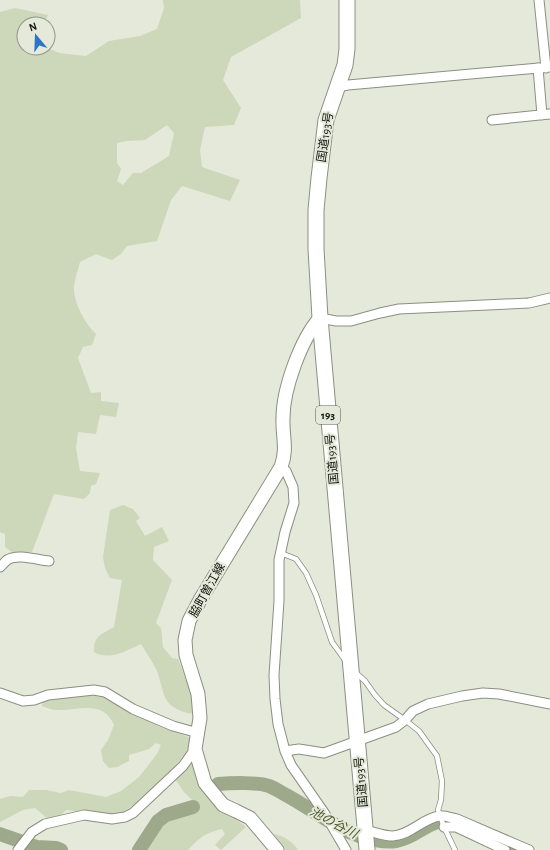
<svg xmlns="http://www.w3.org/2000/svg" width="550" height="850" font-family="'Alegreya Sans','Noto Sans JP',sans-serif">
<rect width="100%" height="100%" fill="#e4e9da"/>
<path fill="#cdd7ba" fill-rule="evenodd" d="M 163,0 L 300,0 L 301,18 L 231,57 L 223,80 L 241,108 L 234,125 L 205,127 L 200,150 L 202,167 L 240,180 L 230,201 L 182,186 L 171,200 L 157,241 L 127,246 L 121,254 L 112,260 L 96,254 L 80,262 C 78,270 75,278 74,286 C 73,303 85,323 96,334 L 92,345 L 83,347 L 78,358 L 91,393 L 101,392 L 101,401 L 119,403 L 116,417 L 100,415 L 96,434 L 78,432 L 76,448 L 80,471 L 100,473 L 96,484 L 91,486 L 90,493 L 84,499 L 54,494 L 32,552 L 12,552 L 5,547 L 5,534 L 0,532 L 0,12 L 15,8 L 48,15 L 44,24 L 24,24 L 24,48 L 48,48 L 59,53 L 86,56 L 109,41 L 140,36 L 157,29 L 164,8 ZM 167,125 L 174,133 L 169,156 L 141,173 L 133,173 L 123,185 L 117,181 L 121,169 L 117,163 L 117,143 L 127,141 L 145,140 Z
M 123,505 L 133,509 L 140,518 L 136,521 L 145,536 L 162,527 L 169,541 L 154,547 L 153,560 L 172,580 L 156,623 L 161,628 L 163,647 L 172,658 L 178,659 L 189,688 L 194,707 L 191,714 C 161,706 166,697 157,671 C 153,662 146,653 141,644 C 126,651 109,661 94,652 C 93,636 102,634 114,627 L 122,580 L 110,578 L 105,568 L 103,557 L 110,510 Z
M 99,693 L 158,726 L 191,738 C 189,743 188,749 185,753 C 174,770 138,807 119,813 C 107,816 79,812 66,810 L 60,816 L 48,819 L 35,808 L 23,810 L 0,822 L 0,799 L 10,796 L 23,797 L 29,790 L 46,790 L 61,793 L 69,790 L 106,797 L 121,791 L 139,777 L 157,754 L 161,745 L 156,743 L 149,749 L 129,755 L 129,761 L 117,767 L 109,768 L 103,761 L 101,750 L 108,740 L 114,725 C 103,699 78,711 58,710 C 52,710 47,708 42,706 L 43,700 Z
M 192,759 L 216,804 L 246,827 L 221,850 L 215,845 L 225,834 L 222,829 C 205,833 199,838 188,850 L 144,850 C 151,839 157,823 169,817 C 177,813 191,812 200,808 L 184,792 L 175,779 Z
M 274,834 C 284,836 292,841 298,850 L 285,850 Z"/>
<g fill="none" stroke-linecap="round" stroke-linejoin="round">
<path stroke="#9ea98b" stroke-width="14" d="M 218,784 C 230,783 258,782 269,786 C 275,788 280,792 286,795 C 314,810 343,835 375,840 C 381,841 390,842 396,841 C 421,837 430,814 458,823
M 0,834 L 37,847 L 56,848 L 61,850
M 490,837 L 517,850
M 139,850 L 158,821 L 166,815 L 193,807"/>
<g stroke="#8a8f80" stroke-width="6">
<path id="service" d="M 281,553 L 296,559 L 306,573 L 316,595 L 332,642 L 345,660
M 355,672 L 365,681 L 375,695 L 384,705 L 405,720 L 419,731 L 437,756 L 442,781 L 441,800 L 438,810 L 444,827 L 455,850"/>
</g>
<g stroke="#8a8f80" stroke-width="11">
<path id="minor" d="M 539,0 L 546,68
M 538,68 L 542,115
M 337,87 L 348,85 L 550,67
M 492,120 L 550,114
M 320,318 L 336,321 L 351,321 L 380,313 L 399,309 L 529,303 L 550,298
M 281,467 L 286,471 L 293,487 L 294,503 L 285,532 L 279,560 L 279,601 L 274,675 L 275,699 L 278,724 L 285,751 L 291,765 L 325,814 L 346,850
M 0,567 C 2,565 5,562 7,560 C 18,553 37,560 49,561
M 0,693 L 23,701 L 34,700 L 48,695 L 94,690 L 105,692 L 133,709 L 173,726 L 198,733
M 285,751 L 299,749 L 324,753 L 335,749 L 396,727 L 405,720 L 413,711 L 428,704 L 462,696 L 483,693 L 499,694 L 550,704
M 444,827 L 456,827 L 505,850
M 365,830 C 374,832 384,836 393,836 C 410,835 422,819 439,816 C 445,815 451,818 457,819 L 529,850
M 18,850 L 32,832 L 45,824 L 84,815 L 112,819 L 125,817 L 133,813 L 183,766 L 195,749"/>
</g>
<g stroke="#8a8f80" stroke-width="15">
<path id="secondary" d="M 277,850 L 250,818 L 236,811 L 223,805 L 205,783 L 195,749 L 200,718 L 198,694 L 186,655 L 185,640 L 189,621 L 200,600 L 281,467 C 288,448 282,436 283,418 C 283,389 301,339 320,318"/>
</g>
<g stroke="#8a8f80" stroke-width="17">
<path id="trunk" d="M 347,0 L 347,49 L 345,65 L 326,120 L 319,178 L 316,210 L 316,249 L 320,318 L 367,850"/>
</g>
<use href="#service" stroke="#fff" stroke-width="4.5"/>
<use href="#minor" stroke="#fff" stroke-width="9"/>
<use href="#secondary" stroke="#fff" stroke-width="13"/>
<use href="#trunk" stroke="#fff" stroke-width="15"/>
</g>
<g text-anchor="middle" stroke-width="4" stroke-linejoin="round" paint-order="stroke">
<rect fill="#e4e9da" stroke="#53564e" stroke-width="1" x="316" y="406" width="24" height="18" rx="3"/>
<g font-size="11" font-weight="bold" fill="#151712">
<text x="328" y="419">193</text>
</g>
<g font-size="12" fill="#151712" stroke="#e4e9da">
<text transform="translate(325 137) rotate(-81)" y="4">国道193号</text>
<text transform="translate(332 459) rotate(-95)" y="4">国道193号</text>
<text transform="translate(207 590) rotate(-61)" y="4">脇町曽江線</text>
<text transform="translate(361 782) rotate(-95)" y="4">国道193号</text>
</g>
<g font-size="13" font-style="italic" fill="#4c5a2a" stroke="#e4e9da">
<text transform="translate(334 822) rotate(28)" y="5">池の谷川</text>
</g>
</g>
<g transform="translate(36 36) rotate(341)"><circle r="19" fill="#e4e9da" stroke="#91958a"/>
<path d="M0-3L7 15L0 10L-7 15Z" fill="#2c75c6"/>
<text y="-6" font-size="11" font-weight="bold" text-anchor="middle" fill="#151712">N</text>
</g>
</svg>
